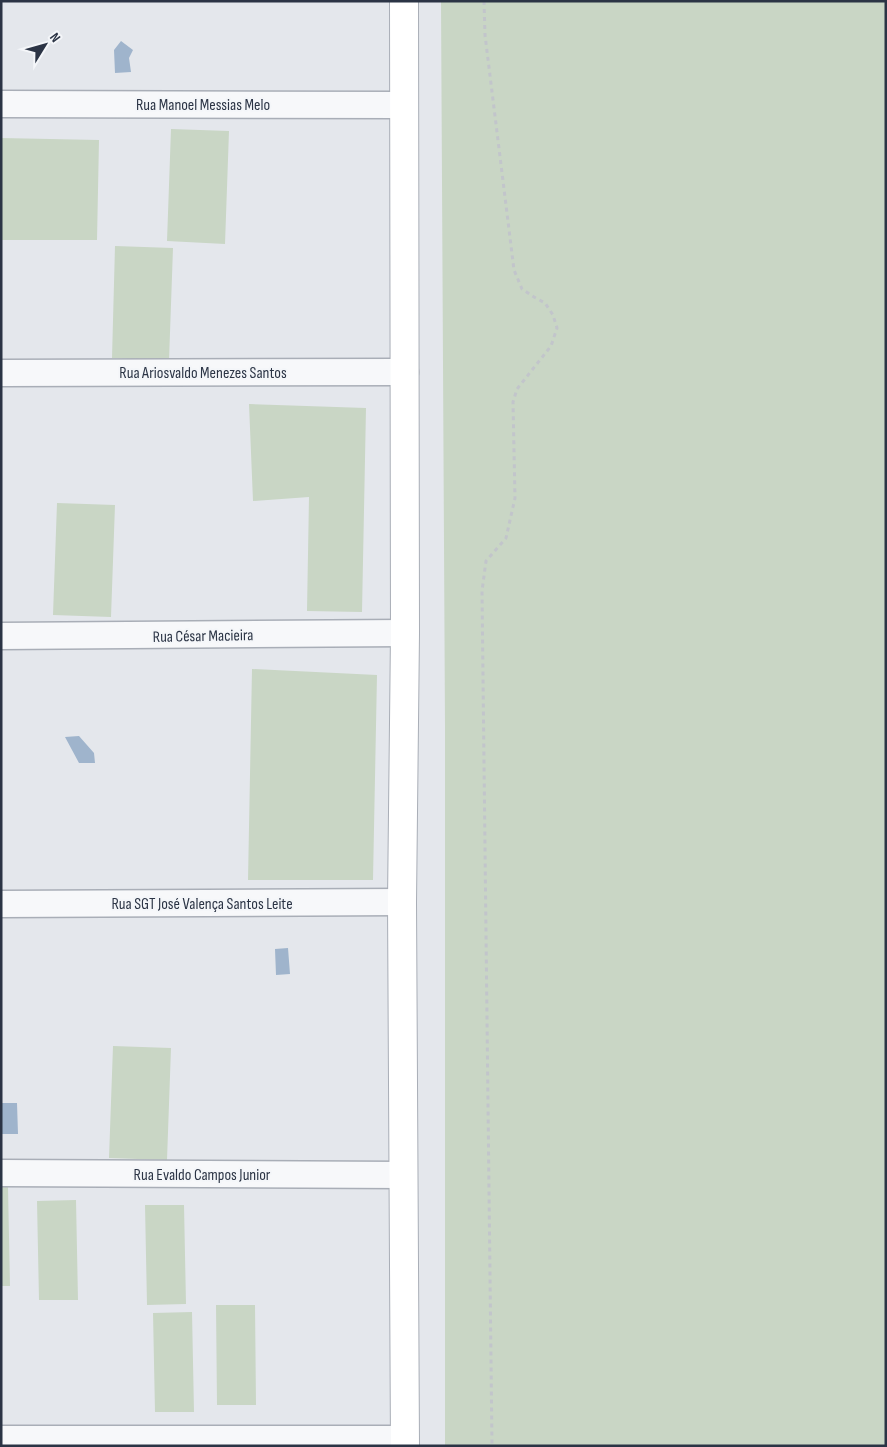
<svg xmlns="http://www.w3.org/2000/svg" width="887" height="1447" font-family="'Sofia Sans Condensed',sans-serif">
<rect width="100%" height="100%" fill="#e4e7ec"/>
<path fill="#c9d6c5" d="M 441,1 L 886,1 L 886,1446 L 445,1446 L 445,725 Z
M 171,129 L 229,131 L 225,244 L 167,241 Z
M 1,138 L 99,140 L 97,240 L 1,240 Z
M 115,246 L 173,248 L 169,361 L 112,358 Z
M 249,404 L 366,408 L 362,612 L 307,611 L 309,497 L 253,501 Z
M 57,503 L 115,505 L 111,617 L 53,615 Z
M 252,669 L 377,675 L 373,880 L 248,880 Z
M 113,1046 L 171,1048 L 167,1160 L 109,1158 Z
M 1,1187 L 8,1187 L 10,1286 L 1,1286 Z
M 76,1200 L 78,1300 L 39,1300 L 37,1201 Z
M 145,1205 L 184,1205 L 186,1304 L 147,1305 Z
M 216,1305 L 255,1305 L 256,1405 L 217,1405 Z
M 192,1312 L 194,1412 L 155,1412 L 153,1313 Z"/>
<path fill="#9fb4cc" d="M 121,41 L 133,50 L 129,58 L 131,72 L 115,73 L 114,50 Z
M 79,736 L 94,753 L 95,763 L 79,763 L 65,737 Z
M 288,948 L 290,974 L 276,975 L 275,949 Z
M 1,1103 L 17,1103 L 18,1134 L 2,1134 Z"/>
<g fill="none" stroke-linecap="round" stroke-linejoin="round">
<g stroke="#a9aeb7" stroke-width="29">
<path id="street" d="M 1,104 L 404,105
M 1,373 L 405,372
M 1,636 L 405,633
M 1,904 L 402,902
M 1,1173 L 403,1175
M 1,1439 L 405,1439"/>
</g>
<g stroke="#a9aeb7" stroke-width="30">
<path id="secondary" d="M 404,1 L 405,633 L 402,902 L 405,1446"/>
</g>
<path stroke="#c2c5cb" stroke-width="3" stroke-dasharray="4 4" stroke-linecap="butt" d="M 484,1 L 485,35 L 514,270 L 522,289 L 534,297 L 545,303 L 553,315 L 557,328 L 551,346 L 517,389 L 513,402 L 515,498 L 506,538 L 486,561 L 482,591 L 492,1446"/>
<use href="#street" stroke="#f7f8fa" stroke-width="26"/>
<use href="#secondary" stroke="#fff" stroke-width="28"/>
</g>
<g text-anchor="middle" stroke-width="4" stroke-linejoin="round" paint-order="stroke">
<g font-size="16" fill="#2b3445" stroke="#f4f6f9">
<text x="203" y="110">Rua Manoel Messias Melo</text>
<text x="203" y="378">Rua Ariosvaldo Menezes Santos</text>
<text transform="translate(203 635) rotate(-1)" y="6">Rua César Macieira</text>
<text x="202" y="909">Rua SGT José Valença Santos Leite</text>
<text x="202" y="1180">Rua Evaldo Campos Junior</text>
</g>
</g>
<rect width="887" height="1447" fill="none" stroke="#2b3445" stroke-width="5"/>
<g transform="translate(45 45) rotate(53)" stroke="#f4f6f9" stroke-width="4" paint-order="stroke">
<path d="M0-4L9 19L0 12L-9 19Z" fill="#2b3445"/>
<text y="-8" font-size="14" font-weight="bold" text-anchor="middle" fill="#2b3445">N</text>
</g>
</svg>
